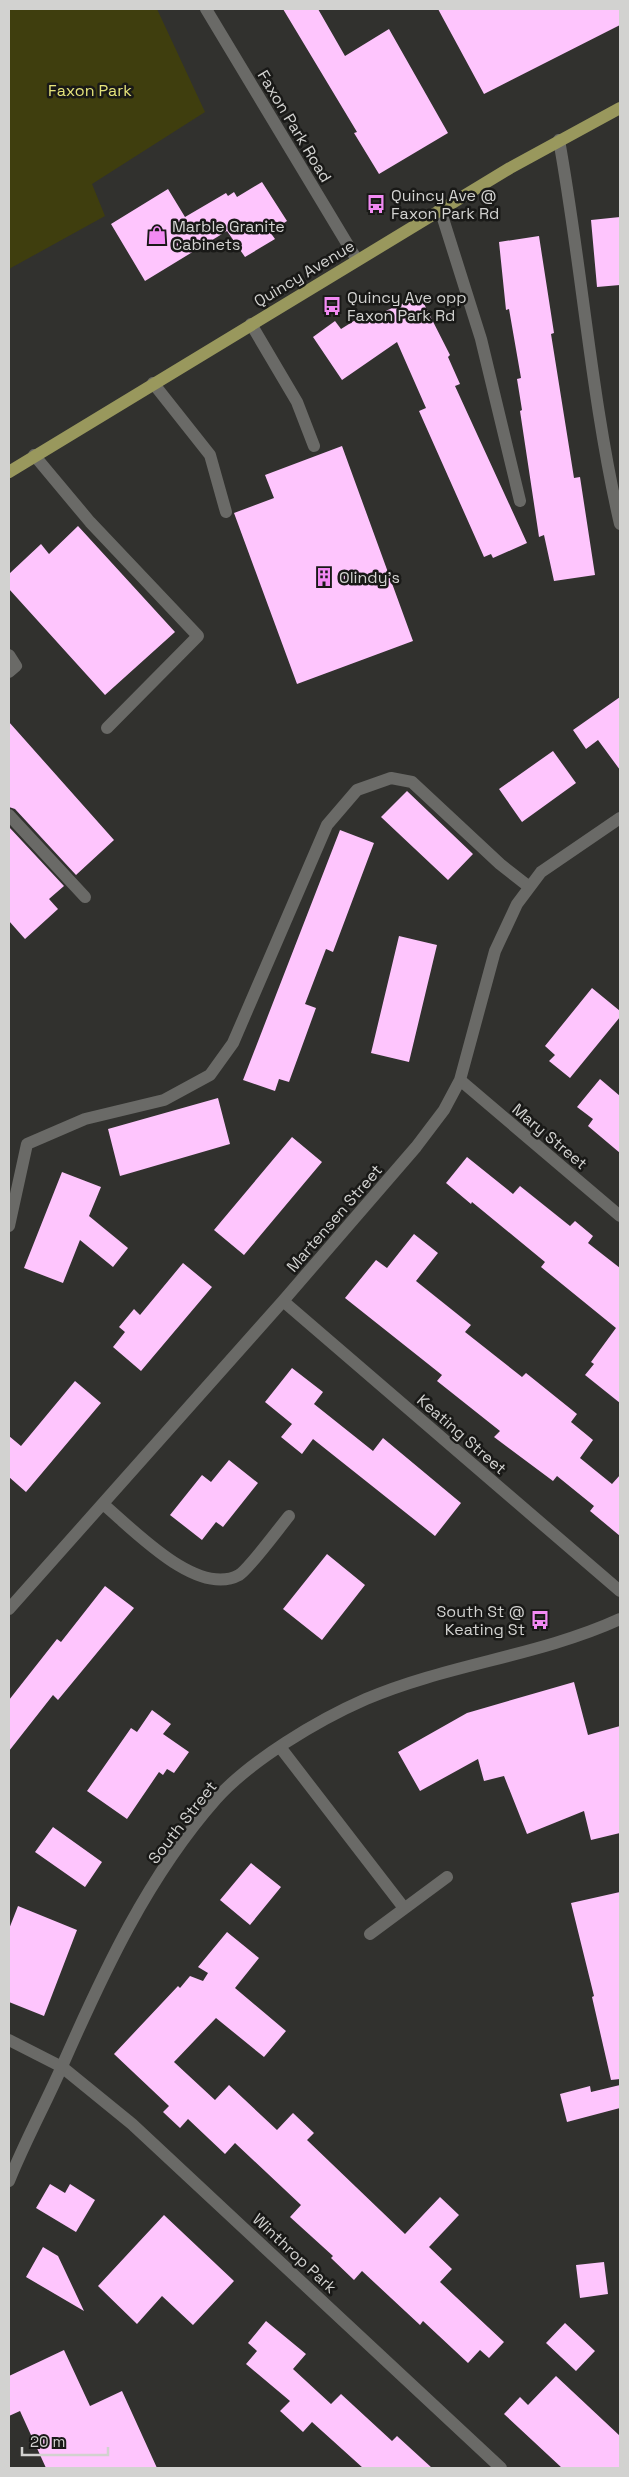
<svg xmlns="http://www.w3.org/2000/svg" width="629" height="2477" font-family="'Space Grotesk',sans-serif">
<rect width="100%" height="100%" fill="#31312e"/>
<path fill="#3f3e0e" d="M 9,9 L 157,9 L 205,112 L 92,184 L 105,216 L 9,269 Z"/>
<path fill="#fec5fd" d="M 283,9 L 318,9 L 345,56 L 389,29 L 448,133 L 379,174 L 354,133 L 357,132 Z
M 438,9 L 620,9 L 620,25 L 484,94 Z
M 262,182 L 287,221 L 270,232 L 275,239 L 245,257 L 227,231 L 145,281 L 111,224 L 168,189 L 185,217 L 226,193 L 228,196 L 234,192 L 237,197 Z
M 620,217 L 620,285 L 597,287 L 591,220 Z
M 539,236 L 554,333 L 551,334 L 574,478 L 580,477 L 595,575 L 554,581 L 544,535 L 539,537 L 520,411 L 522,410 L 517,379 L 521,378 L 509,309 L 506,310 L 499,242 Z
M 420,296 L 450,355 L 448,357 L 460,384 L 455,386 L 527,543 L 493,558 L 491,554 L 484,557 L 419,411 L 426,408 L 397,342 L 342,380 L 313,337 L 335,321 L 341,329 L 357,319 L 360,322 Z
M 342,446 L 413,641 L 297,684 L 234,513 L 274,498 L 265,475 Z
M 78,526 L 175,632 L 105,695 L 9,589 L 9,574 L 41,544 L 49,554 Z
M 620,697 L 620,770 L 598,740 L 586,749 L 573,730 Z
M 9,722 L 114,840 L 76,875 L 15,809 L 9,807 Z
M 553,751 L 576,783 L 522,822 L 499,789 Z
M 407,791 L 473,854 L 448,880 L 381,817 Z
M 9,827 L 64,886 L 49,899 L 58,909 L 25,939 L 9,921 Z
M 340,830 L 374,843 L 333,952 L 326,949 L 305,1004 L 316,1008 L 289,1082 L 279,1079 L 275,1091 L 243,1080 Z
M 399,936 L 437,945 L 409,1062 L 371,1053 Z
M 592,988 L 620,1011 L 620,1017 L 570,1078 L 549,1061 L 555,1055 L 545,1046 Z
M 600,1079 L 620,1096 L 620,1153 L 588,1126 L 593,1119 L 577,1107 Z
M 218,1098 L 230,1144 L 120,1176 L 108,1129 Z
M 292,1137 L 322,1162 L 244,1255 L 214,1230 Z
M 467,1157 L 513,1194 L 520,1186 L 570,1226 L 575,1221 L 593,1236 L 588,1243 L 620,1268 L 620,1403 L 585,1375 L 594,1364 L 591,1362 L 616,1328 L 541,1267 L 545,1262 L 472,1202 L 471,1204 L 446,1183 Z
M 62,1172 L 101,1187 L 89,1216 L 128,1248 L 113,1267 L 80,1240 L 63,1283 L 24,1268 Z
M 414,1234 L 438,1253 L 416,1281 L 471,1325 L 465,1332 L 522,1377 L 526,1373 L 577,1414 L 571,1422 L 593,1440 L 580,1458 L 612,1484 L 620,1475 L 620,1536 L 590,1511 L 594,1506 L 557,1476 L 553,1481 L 494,1437 L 500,1431 L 437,1381 L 442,1375 L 345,1298 L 376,1260 L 387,1268 Z
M 183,1263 L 212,1287 L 141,1371 L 113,1347 L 125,1332 L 119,1327 L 134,1309 L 140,1315 Z
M 292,1368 L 323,1392 L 314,1404 L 373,1451 L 383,1438 L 461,1503 L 435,1536 L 313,1439 L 302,1454 L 281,1437 L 292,1424 L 265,1402 Z
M 75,1381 L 101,1403 L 26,1492 L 9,1477 L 9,1436 L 21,1446 Z
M 229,1460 L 258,1483 L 223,1527 L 216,1522 L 202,1540 L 170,1515 L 202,1475 L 211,1482 Z
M 327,1554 L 365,1585 L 322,1640 L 283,1609 Z
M 105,1586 L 134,1608 L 58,1700 L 53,1695 L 9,1751 L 9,1700 L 57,1639 L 61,1642 Z
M 574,1682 L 588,1735 L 620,1726 L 620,1833 L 591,1840 L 584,1811 L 527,1834 L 504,1776 L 484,1781 L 478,1759 L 420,1791 L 398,1752 L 467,1713 Z
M 152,1710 L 171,1724 L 163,1734 L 189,1752 L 174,1773 L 167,1769 L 163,1775 L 159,1772 L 127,1819 L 87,1791 L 131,1728 L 137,1732 Z
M 53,1827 L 102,1862 L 85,1887 L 35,1852 Z
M 251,1863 L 281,1887 L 250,1925 L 220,1900 Z
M 620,1892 L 620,2079 L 611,2080 L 592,1997 L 594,1996 L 571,1903 Z
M 18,1906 L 77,1930 L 44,2016 L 9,2002 L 9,1929 Z
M 227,1932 L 259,1958 L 235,1988 L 286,2031 L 264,2057 L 216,2018 L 174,2062 L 215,2100 L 229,2085 L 277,2130 L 293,2113 L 314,2133 L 307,2140 L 405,2234 L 440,2197 L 459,2215 L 429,2247 L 452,2269 L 440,2282 L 504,2342 L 489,2358 L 480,2350 L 468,2363 L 423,2321 L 420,2325 L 362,2271 L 354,2280 L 331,2258 L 333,2256 L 290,2217 L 301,2205 L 235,2143 L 225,2154 L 188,2119 L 180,2128 L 163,2112 L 169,2106 L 114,2054 L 178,1986 L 180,1988 L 190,1976 L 203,1981 L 208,1973 L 198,1967 Z
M 620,2085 L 620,2108 L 567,2122 L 560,2094 L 590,2086 L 591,2092 Z
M 50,2184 L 65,2193 L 70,2184 L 95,2200 L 76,2232 L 36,2208 Z
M 164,2215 L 234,2281 L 193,2325 L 162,2296 L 137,2324 L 98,2286 Z
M 43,2247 L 58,2256 L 84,2311 L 26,2277 Z
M 604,2262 L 608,2294 L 580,2298 L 576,2265 Z
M 266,2321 L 306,2354 L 293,2369 L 331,2404 L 341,2394 L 392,2441 L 397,2436 L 432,2468 L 363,2468 L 312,2422 L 303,2432 L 280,2411 L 290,2401 L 246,2364 L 257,2351 L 248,2343 Z
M 565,2323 L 595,2351 L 576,2371 L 546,2343 Z
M 64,2350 L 90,2406 L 122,2391 L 157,2468 L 46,2468 L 20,2411 L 9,2416 L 9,2376 Z
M 556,2376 L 620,2436 L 620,2468 L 562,2468 L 504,2414 L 520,2397 L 528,2405 Z"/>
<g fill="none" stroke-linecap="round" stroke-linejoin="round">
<path stroke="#6a6a67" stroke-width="12" d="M 206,9 L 357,260
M 559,140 C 582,267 591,398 620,524
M 440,209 L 481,339 L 520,501
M 251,324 L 297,402 L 314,446
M 153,383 L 210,455 L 226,512
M 34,455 L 90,522 L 198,636 L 107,728
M 9,655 L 16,666 L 9,672
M 9,815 L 85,897
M 460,1080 L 620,1216
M 9,1226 L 27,1144 L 85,1119 L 164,1100 L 210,1075 L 233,1043 L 327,825 L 357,790 L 391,778 L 412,782 L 500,864 L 528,886
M 283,1301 L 620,1591
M 103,1504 C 133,1529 197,1598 239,1575 C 249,1569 279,1528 289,1516
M 9,1609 L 283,1301 L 416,1147 L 444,1110 L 460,1080 L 495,951 L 517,904 L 541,872 L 620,818
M 280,1747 L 404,1908
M 370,1934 L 447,1877
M 9,2040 L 62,2067 L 132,2124 L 501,2468
M 9,2181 C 25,2141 46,2103 63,2064 C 104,1971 148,1876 216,1799 C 251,1760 318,1720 366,1699 C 448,1664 539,1656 620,1619"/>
<path stroke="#99985d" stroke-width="12" d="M 9,472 L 510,168 L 620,108"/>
</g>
<defs>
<g id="bus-bare" transform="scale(1.5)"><path d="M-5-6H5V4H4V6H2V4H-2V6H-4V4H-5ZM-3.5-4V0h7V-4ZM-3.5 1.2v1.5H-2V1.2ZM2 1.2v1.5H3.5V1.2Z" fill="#f28af3" stroke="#191917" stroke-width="2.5" paint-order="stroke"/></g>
<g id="shop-bare" transform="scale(1.5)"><path d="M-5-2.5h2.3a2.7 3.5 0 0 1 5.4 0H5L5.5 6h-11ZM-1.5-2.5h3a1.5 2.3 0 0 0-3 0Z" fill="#f28af3" stroke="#191917" stroke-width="2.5" paint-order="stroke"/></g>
<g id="building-bare" transform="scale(1.5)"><path d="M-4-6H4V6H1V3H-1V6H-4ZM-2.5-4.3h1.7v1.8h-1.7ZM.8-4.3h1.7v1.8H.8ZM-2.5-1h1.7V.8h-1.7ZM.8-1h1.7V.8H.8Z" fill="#f28af3" stroke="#191917" stroke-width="2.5" paint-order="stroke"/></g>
</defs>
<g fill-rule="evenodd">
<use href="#bus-bare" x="376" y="204"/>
<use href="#shop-bare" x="157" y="235"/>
<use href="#bus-bare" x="332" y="306"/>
<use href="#building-bare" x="324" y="577"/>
<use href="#bus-bare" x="540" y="1620"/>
</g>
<g text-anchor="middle" stroke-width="5" stroke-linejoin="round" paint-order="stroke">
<g font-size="16" fill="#e5e37a" stroke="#191917">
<text x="90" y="96">Faxon Park</text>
</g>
<g font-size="16" fill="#d2d2d0" stroke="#191917">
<text transform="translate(295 126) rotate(59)" y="6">Faxon Park Road</text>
<text transform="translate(304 273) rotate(-31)" y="6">Quincy Avenue</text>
<text transform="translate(550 1136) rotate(40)" y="6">Mary Street</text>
<text transform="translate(334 1218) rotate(-49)" y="6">Martensen Street</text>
<text transform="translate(462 1434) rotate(41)" y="6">Keating Street</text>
<text transform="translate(182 1822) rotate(-52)" y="6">South Street</text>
<text transform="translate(295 2253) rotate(43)" y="6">Winthrop Park</text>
</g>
<g font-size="16" fill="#d2d2d0" stroke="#191917" text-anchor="start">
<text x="391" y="201">Quincy Ave @<tspan x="391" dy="18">Faxon Park Rd</tspan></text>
<text x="172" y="232">Marble Granite<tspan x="172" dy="18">Cabinets</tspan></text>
<text x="347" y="303">Quincy Ave opp<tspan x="347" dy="18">Faxon Park Rd</tspan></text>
<text x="339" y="583">Olindy's</text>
<text x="525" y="1617" text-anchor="end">South St @<tspan x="525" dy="18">Keating St</tspan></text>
</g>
</g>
<rect width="629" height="2477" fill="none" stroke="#d2d2d0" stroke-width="20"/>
<path d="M22 2447v8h86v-8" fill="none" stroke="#d2d2d0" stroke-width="2.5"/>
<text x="30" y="2447" font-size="15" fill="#d2d2d0" stroke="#191917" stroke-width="4" paint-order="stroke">20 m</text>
</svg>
